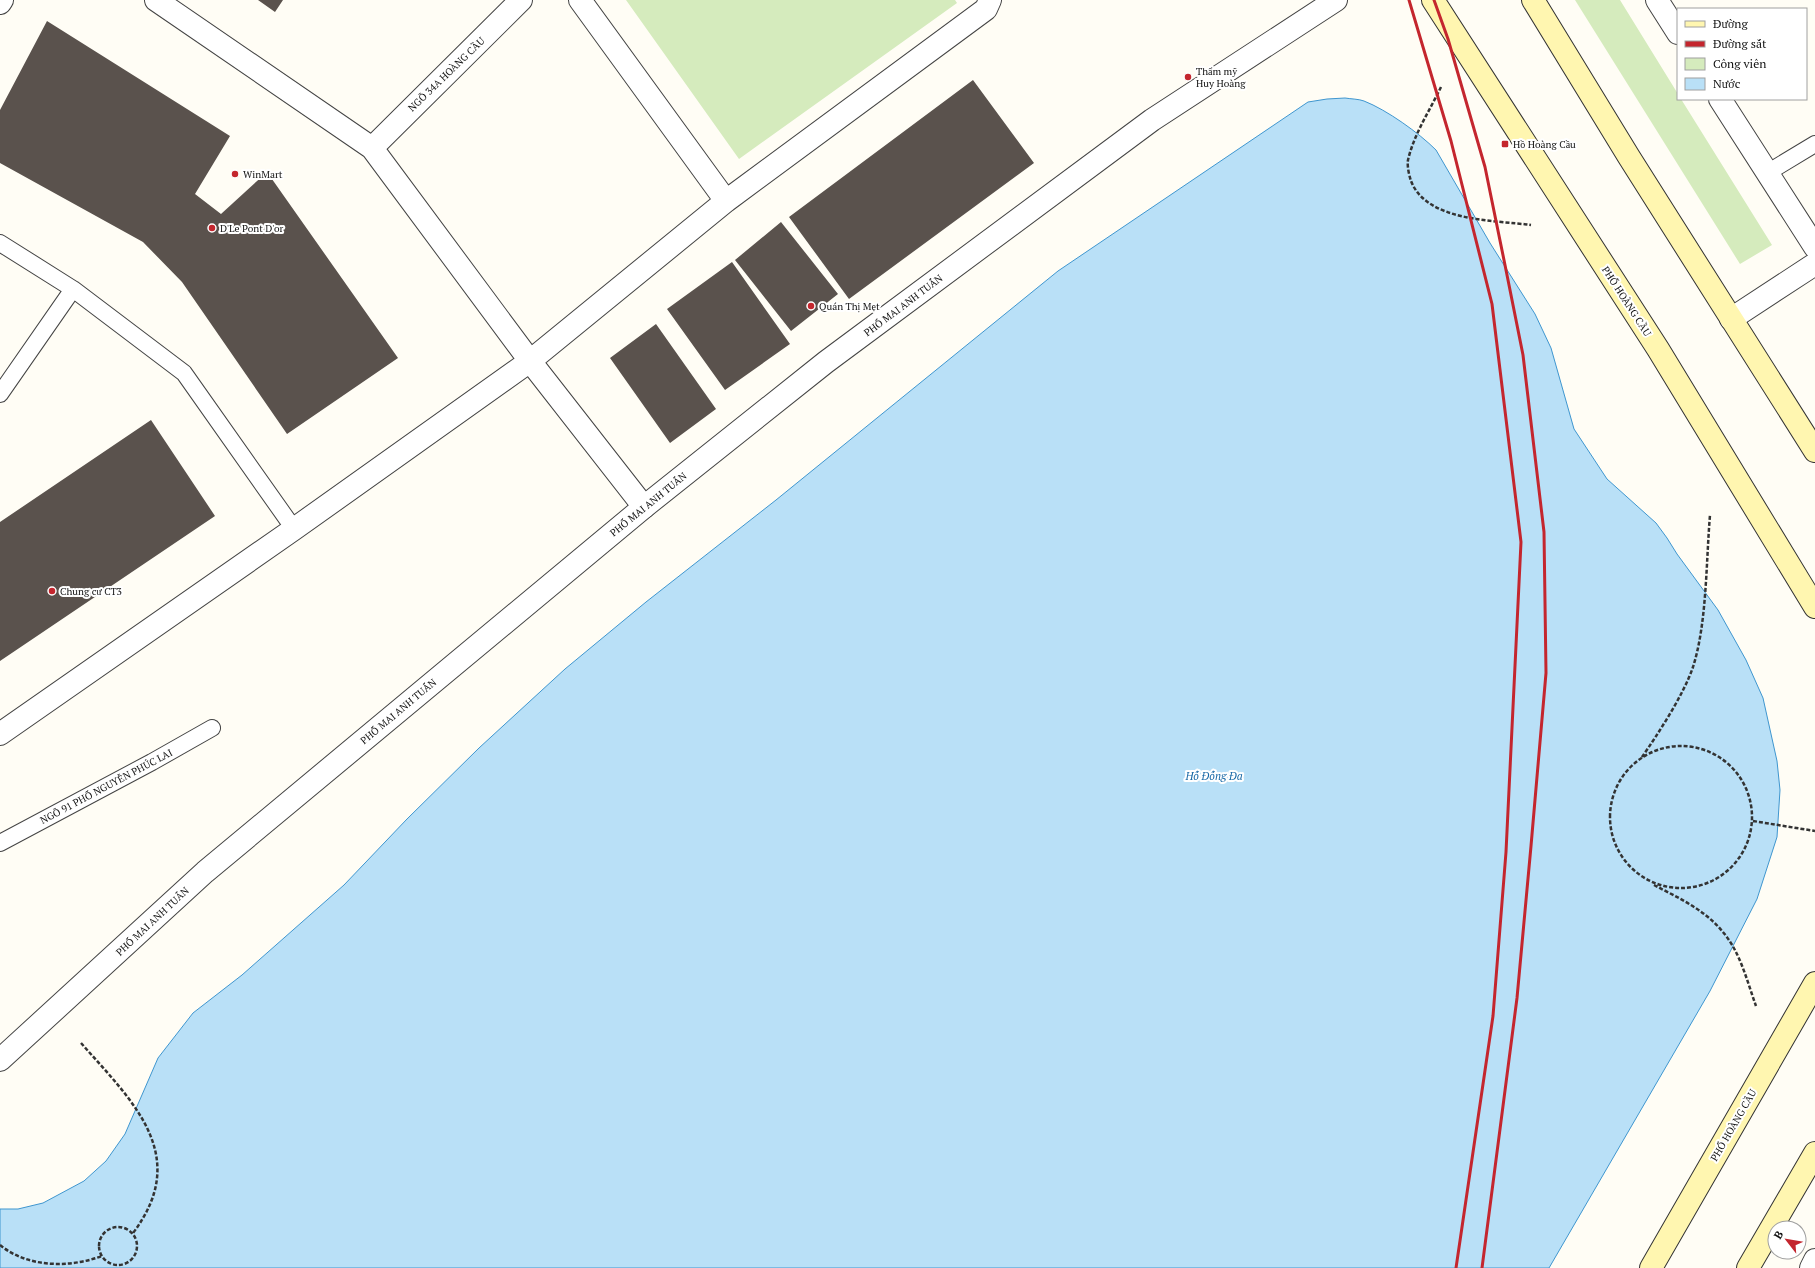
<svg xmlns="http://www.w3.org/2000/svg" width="1815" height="1268" font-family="'PT Serif',serif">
<rect width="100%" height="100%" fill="#fffdf5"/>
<path fill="#d5ebbd" d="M 626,0 L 955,0 L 957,3 L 739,159 Z
M 1575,0 L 1620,0 L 1678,94 L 1678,99 L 1681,99 L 1772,245 L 1740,264 Z"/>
<path fill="#b9e0f7" stroke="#3f96cf" d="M 1345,98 C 1351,99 1359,99 1364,101 C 1387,110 1419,133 1436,150 L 1490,243 L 1535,314 L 1551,348 L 1574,429 L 1607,479 L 1656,523 L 1667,538 L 1677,554 L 1718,610 L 1746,660 L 1763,698 L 1777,761 L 1780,790 L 1777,837 L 1757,899 L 1710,991 L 1549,1268 L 0,1268 L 0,1209 L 18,1209 L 43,1203 L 84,1181 L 106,1161 L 125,1134 L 158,1058 L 193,1013 L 242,975 L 344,885 L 407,819 L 479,748 L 565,669 L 646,602 L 776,500 L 1058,271 L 1308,102 L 1327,99 Z"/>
<path fill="#5a524d" d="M 258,0 L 283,0 L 275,12 Z
M 47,21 L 230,136 L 195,194 L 221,214 L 267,172 L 398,358 L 287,434 L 182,282 L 143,242 L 0,163 L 0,110 Z
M 973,80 L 1034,163 L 849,299 L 789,217 Z
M 781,222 L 838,294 L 791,331 L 735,260 Z
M 732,262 L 790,344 L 725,390 L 667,309 Z
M 656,324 L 716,409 L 670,443 L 610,358 Z
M 151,420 L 215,516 L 0,661 L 0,522 Z"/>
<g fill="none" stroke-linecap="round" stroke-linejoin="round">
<g stroke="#444" stroke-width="18">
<path id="service" d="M 1767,173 L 1815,144
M 0,243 L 73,289 L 184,373 L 294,529
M 0,394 L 73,289
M 0,843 L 152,762 L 212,728"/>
</g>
<g stroke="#444" stroke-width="24">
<path id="minor" d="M 156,0 L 372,148 L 530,361 L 644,507
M 580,0 L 726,201
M 1657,0 L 1678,33
M 0,3 L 2,0
M 1720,99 L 1815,247
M 372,148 L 521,0
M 1731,319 L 1815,264
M 0,734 L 294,529 L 530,361 L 726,201 L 986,9 L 990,0
M 1811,1268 L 1815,1260"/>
</g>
<g stroke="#444" stroke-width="24">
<path id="tertiary" d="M 0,1060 L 205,872 L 644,507 L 826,362 L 1152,120 L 1336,0"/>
</g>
<g stroke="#333" stroke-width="24">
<path id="secondary" d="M 1433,0 L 1658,349 L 1815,607
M 1533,0 L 1629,157 L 1815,451
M 1651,1268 L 1815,983
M 1748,1268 L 1815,1153"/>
</g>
<path stroke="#333" stroke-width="2.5" stroke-dasharray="4 2" stroke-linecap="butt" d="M 1441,87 C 1430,110 1414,134 1408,160 C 1407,166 1409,175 1411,181 C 1427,222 1494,220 1531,225
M1610 817a71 71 0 1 1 142 0a71 71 0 1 1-142 0Z
M 1642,757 C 1658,734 1684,694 1693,667 C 1707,623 1706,562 1710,515
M 1753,821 L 1815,831
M 1654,885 C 1677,897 1705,910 1722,931 C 1740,951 1747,981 1756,1006
M 81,1043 C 132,1101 192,1155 133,1233
M99 1246a19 19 0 1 1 38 0a19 19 0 1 1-38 0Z
M 0,1245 C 28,1268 70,1268 102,1256"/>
<use href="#service" stroke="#fff" stroke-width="16"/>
<use href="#minor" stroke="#fff" stroke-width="22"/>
<use href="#tertiary" stroke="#fff" stroke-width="22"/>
<use href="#secondary" stroke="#fff6b0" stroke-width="22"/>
<path stroke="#c4262e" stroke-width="3" d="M 1409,0 L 1451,141 L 1492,304 L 1521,542 L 1506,852 L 1493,1016 L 1456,1268
M 1434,0 L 1448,39 L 1485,167 L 1505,265 L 1523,355 L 1544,532 L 1546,673 L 1531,846 L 1517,998 L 1482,1268"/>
</g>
<g fill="#c4262e" stroke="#fff" stroke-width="1.5">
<circle cx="1188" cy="77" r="4"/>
<rect x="1501" y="140" width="8" height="8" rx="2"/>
<circle cx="235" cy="174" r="4"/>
<circle cx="212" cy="228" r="4"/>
<circle cx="811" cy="306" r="4"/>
<circle cx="52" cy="591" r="4"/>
</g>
<g text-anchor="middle" stroke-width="4" stroke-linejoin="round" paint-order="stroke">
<g font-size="10" fill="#111" stroke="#fff" text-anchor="start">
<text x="1196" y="75">Thẩm mỹ<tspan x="1196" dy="12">Huy Hoàng</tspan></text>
<text x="1513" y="148">Hồ Hoàng Cầu</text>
<text x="243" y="178">WinMart</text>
<text x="220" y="232">D'Le Pont D'or</text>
<text x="819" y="310">Quán Thị Mẹt</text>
<text x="60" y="595">Chung cư CT3</text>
</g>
<g font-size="10" fill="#111" stroke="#fff">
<text transform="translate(446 74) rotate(-44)" y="4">NGÕ 34A HOÀNG CẦU</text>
<text transform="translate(1627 301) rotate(57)" y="4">PHỐ HOÀNG CẦU</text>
<text transform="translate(903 305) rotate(-37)" y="4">PHỐ MAI ANH TUẤN</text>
<text transform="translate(648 504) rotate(-39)" y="4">PHỐ MAI ANH TUẤN</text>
<text transform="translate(398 711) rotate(-40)" y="4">PHỐ MAI ANH TUẤN</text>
<text transform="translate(106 786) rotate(-28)" y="4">NGÕ 91 PHỐ NGUYỄN PHÚC LAI</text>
<text transform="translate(152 921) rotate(-43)" y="4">PHỐ MAI ANH TUẤN</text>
<text transform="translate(1733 1125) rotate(-60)" y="4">PHỐ HOÀNG CẦU</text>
</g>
<g font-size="11" font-style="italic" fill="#1768a6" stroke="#fff">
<text x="1214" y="780">Hố Đống Đa</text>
</g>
</g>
<rect x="1677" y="8" width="130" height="92" fill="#ffffff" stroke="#a0a0a0"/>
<rect x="1685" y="21" width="20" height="6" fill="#fff6b0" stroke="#a0a0a0"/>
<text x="1713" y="28" font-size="12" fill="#111111">Đường</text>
<rect x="1685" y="41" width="20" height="6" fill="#c4262e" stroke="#a0a0a0"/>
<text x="1713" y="48" font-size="12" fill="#111111">Đường sắt</text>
<rect x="1685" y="58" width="20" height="12" fill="#d5ebbd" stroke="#a0a0a0"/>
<text x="1713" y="68" font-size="12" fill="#111111">Công viên</text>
<rect x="1685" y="78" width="20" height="12" fill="#b9e0f7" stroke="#a0a0a0"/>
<text x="1713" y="88" font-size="12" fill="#111111">Nước</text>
<g transform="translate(1787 1240) rotate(301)"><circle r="19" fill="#ffffff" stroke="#a0a0a0"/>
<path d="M0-3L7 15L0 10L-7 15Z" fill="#c4262e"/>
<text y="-6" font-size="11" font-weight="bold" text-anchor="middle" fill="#111111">B</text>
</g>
</svg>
